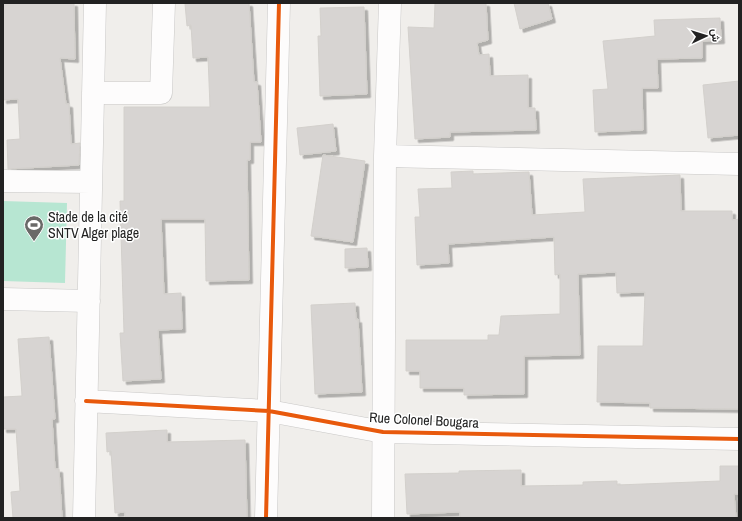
<svg xmlns="http://www.w3.org/2000/svg" width="742" height="521" font-family="'Archivo Narrow',Vazirmatn,sans-serif">
<defs>
<filter id="shadow"><feDropShadow dx="3.5" dy="3.5" stdDeviation="0" flood-color="#0004"/></filter>
</defs>
<rect width="100%" height="100%" fill="#f0eeeb"/>
<path fill="#b7e6d2" d="M 3,201 L 67,203 L 65,283 L 3,281 Z"/>
<path fill="#d7d4d2" stroke="#d3d0cc" filter="url(#shadow)" d="M 3,3 L 74,3 L 75,59 L 60,58 L 66,104 L 69,104 L 71,144 L 80,143 L 79,165 L 8,169 L 7,140 L 20,139 L 18,99 L 3,100 Z
M 195,3 L 249,3 L 254,82 L 257,82 L 261,142 L 250,142 L 250,160 L 247,160 L 249,280 L 206,281 L 205,219 L 161,219 L 164,294 L 181,293 L 182,329 L 158,330 L 161,379 L 123,381 L 120,333 L 124,333 L 120,201 L 124,201 L 124,107 L 210,107 L 208,57 L 193,58 L 191,25 L 187,26 L 185,4 Z
M 435,3 L 486,3 L 488,40 L 477,43 L 479,55 L 489,54 L 490,76 L 528,75 L 528,108 L 535,108 L 536,130 L 450,132 L 450,137 L 415,139 L 408,27 L 434,28 Z
M 514,3 L 548,3 L 552,19 L 520,29 Z
M 364,7 L 367,94 L 320,96 L 318,36 L 321,36 L 320,8 Z
M 720,18 L 721,40 L 702,41 L 702,58 L 657,59 L 658,88 L 642,88 L 643,130 L 595,132 L 593,90 L 608,89 L 603,41 L 655,36 L 654,20 Z
M 739,81 L 739,135 L 708,138 L 703,85 Z
M 333,124 L 336,151 L 300,155 L 297,128 Z
M 323,155 L 365,161 L 353,242 L 311,236 Z
M 473,171 L 473,174 L 529,172 L 532,215 L 585,212 L 583,179 L 680,175 L 681,211 L 732,211 L 732,220 L 739,219 L 739,409 L 650,408 L 650,403 L 597,402 L 598,346 L 643,346 L 645,292 L 617,293 L 616,272 L 578,274 L 580,355 L 524,356 L 524,394 L 464,395 L 464,388 L 420,388 L 420,371 L 406,371 L 406,340 L 488,340 L 488,335 L 499,335 L 501,316 L 560,314 L 560,274 L 555,275 L 554,237 L 448,244 L 449,263 L 417,265 L 415,217 L 420,217 L 418,189 L 452,188 L 451,172 Z
M 367,248 L 368,267 L 345,268 L 345,249 Z
M 355,303 L 356,320 L 358,319 L 362,392 L 315,394 L 311,305 Z
M 49,337 L 55,419 L 52,419 L 55,469 L 59,469 L 62,518 L 13,518 L 11,492 L 20,491 L 16,429 L 3,429 L 3,397 L 22,396 L 18,339 Z
M 167,430 L 167,442 L 245,440 L 247,518 L 125,518 L 125,512 L 115,513 L 111,451 L 107,452 L 106,433 Z
M 720,466 L 739,466 L 739,494 L 734,494 L 736,518 L 460,518 L 460,512 L 407,514 L 405,474 L 459,473 L 459,471 L 521,470 L 521,486 L 583,485 L 583,482 L 617,481 L 617,485 L 720,481 Z"/>
<g fill="none" stroke-linecap="round" stroke-linejoin="round">
<g stroke="#c9c8c7" stroke-width="23">
<path id="street" d="M 93,93 L 161,93 L 164,3
M 385,156 L 739,164
M 3,181 L 91,182
M 3,299 L 89,301
M 86,401 L 269,411 L 383,432 L 739,439
M 84,518 L 95,3
M 266,518 L 279,3
M 383,518 L 385,156 L 390,3"/>
</g>
<use href="#street" stroke="#fdfcfc" stroke-width="22"/>
<g stroke="#fff" stroke-width="6">
<path id="cycleway" d="M 86,401 L 269,411 L 383,432 L 739,439
M 266,518 L 279,3"/>
</g>
<use href="#cycleway" stroke="#e8590c" stroke-width="4"/>
</g>
<defs>
<g id="stadium-pin" transform="scale(1)"><path d="M0 17L-7.5 6A9.5 9.5 0 1 1 7.5 6Z" fill="#6a6968" stroke="#fff"/><path d="M0-5a6.5 5 0 1 0 0 10a6.5 5 0 1 0 0-10ZM-3.5-1.8h7v3.6h-7Z" fill="#fff"/></g>
</defs>
<g fill-rule="evenodd">
<use href="#stadium-pin" x="34" y="225"/>
</g>
<g text-anchor="middle" stroke-width="3" stroke-linejoin="round" paint-order="stroke">
<g font-size="14" fill="#222" stroke="#fff" text-anchor="start">
<text x="48" y="222">Stade de la cité<tspan x="48" dy="16">SNTV Alger plage</tspan></text>
</g>
<g font-size="14" fill="#222" stroke="#fff">
<text transform="translate(424 420) rotate(3)" y="5">Rue Colonel Bougara</text>
</g>
</g>
<rect width="742" height="521" fill="none" stroke="#222222" stroke-width="8"/>
<g transform="translate(706 36) rotate(86)" stroke="#ffffff" stroke-width="3" paint-order="stroke">
<path d="M0-3L7 15L0 10L-7 15Z" fill="#222222"/>
<text y="-6" font-size="11" font-weight="bold" text-anchor="middle" fill="#222222">ش</text>
</g>
</svg>
